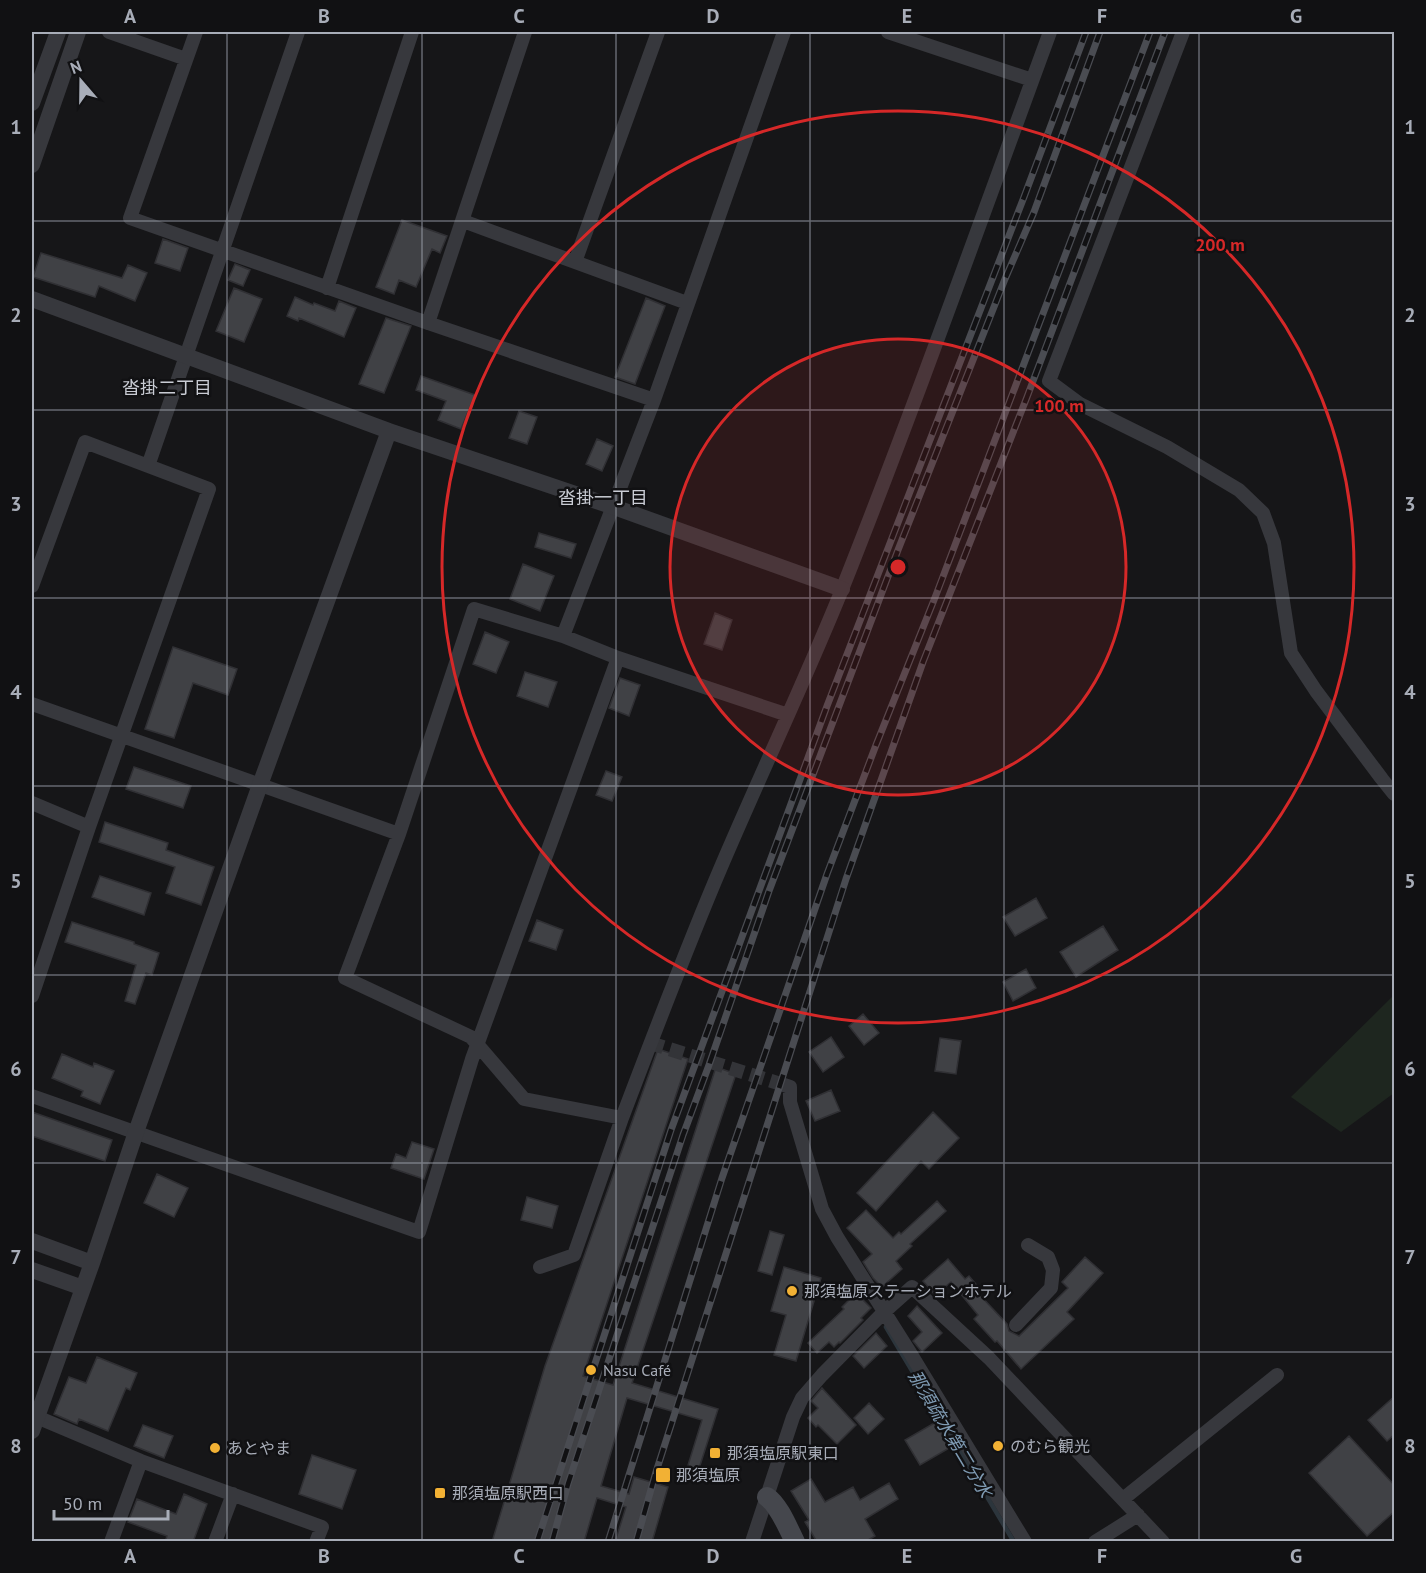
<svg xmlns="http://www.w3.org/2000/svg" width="1426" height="1573" font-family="'PT Sans','Noto Sans JP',sans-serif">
<rect width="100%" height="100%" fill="#161618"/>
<path fill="#1e261f" d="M 1394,995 L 1394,1093 L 1341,1132 L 1291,1097 Z"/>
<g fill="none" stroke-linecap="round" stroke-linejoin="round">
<path stroke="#2c353c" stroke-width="4.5" d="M 886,1327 L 1014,1542"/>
</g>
<path fill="#404145" stroke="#303034" stroke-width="1.5" d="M 402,220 L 447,236 L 440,253 L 432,249 L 416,287 L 399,280 L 394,294 L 376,287 Z
M 163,239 L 188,248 L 180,271 L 155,263 Z
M 41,253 L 122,278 L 128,265 L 147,273 L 135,301 L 99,286 L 95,297 L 33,277 Z
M 235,264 L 250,270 L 243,286 L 228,280 Z
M 234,288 L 262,299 L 244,342 L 216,331 Z
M 295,297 L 313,305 L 314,303 L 335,311 L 339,301 L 356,308 L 344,337 L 299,318 L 298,321 L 287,316 Z
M 646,298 L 665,306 L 635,384 L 615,377 Z
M 386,318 L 411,326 L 384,393 L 359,384 Z
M 421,376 L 475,395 L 461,429 L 438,420 L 446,401 L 416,390 Z
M 519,411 L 537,417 L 527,444 L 509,438 Z
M 597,439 L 613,446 L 602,471 L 586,464 Z
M 539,533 L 576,544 L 571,558 L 535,547 Z
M 523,564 L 554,576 L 540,611 L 510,599 Z
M 715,613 L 732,620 L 722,650 L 704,644 Z
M 485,632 L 509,642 L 496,673 L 473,664 Z
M 173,647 L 237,669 L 228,695 L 193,683 L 174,738 L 145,729 Z
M 525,672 L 557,682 L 548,707 L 517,696 Z
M 620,678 L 640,685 L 629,716 L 609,708 Z
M 134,767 L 191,786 L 183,808 L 126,789 Z
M 606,771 L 622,777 L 612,801 L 596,795 Z
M 105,822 L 168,843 L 166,850 L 214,867 L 201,905 L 166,893 L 175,867 L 99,842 Z
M 100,876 L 151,893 L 144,915 L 92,897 Z
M 1036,898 L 1047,918 L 1015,936 L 1003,917 Z
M 537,920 L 563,930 L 556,950 L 529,941 Z
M 72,922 L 134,942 L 134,944 L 159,953 L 152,975 L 146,973 L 135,1004 L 125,1001 L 136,965 L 65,942 Z
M 1103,926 L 1118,950 L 1076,977 L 1060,952 Z
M 1026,969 L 1036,988 L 1013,1001 L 1003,982 Z
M 863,1014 L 879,1033 L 864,1045 L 849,1026 Z
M 831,1037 L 844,1057 L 823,1072 L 809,1052 Z
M 940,1038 L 961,1041 L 956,1074 L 935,1071 Z
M 658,1049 L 688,1059 L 583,1376 L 613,1385 L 716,1067 L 736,1074 L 632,1383 L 718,1409 L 696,1478 L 685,1475 L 702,1420 L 627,1398 L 601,1486 L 629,1494 L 634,1477 L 668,1487 L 652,1542 L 615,1542 L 626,1507 L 597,1498 L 584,1542 L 492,1542 L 545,1366 Z
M 62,1054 L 93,1067 L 94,1063 L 114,1071 L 100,1104 L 81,1096 L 83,1091 L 52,1078 Z
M 831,1090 L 840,1111 L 815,1121 L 806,1101 Z
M 32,1112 L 112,1140 L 105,1161 L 32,1136 Z
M 933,1112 L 959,1138 L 929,1169 L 921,1161 L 876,1211 L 857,1193 Z
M 412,1142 L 434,1149 L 424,1179 L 391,1168 L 396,1154 L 406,1158 Z
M 157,1174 L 188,1188 L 174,1217 L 144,1203 Z
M 527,1197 L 558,1206 L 552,1228 L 521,1220 Z
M 937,1201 L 946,1211 L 910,1244 L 912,1246 L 896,1261 L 902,1269 L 882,1287 L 873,1278 L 863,1262 L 872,1254 L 847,1228 L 866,1210 L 893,1238 L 899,1232 L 901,1234 Z
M 770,1231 L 784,1235 L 772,1275 L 758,1271 Z
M 1085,1257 L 1103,1273 L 1067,1312 L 1074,1319 L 1021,1369 L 997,1341 L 995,1342 L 974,1319 L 978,1315 L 951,1282 L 935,1295 L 923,1281 L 948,1259 L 965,1279 L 969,1276 L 980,1289 L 977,1292 L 1007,1324 L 1009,1331 L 1019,1336 L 1068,1288 L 1062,1282 Z
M 784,1267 L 821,1278 L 796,1361 L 774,1355 L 786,1315 L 771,1311 Z
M 856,1293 L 871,1308 L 861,1318 L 863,1320 L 840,1343 L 839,1342 L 834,1347 L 829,1342 L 817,1353 L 808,1343 L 844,1309 L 842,1307 Z
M 917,1306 L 942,1333 L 922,1352 L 913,1341 L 922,1332 L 908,1316 Z
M 876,1333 L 887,1346 L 864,1368 L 853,1356 Z
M 97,1357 L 137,1373 L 130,1390 L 126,1388 L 108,1431 L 79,1419 L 77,1424 L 54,1414 L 69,1377 L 86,1383 Z
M 822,1388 L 856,1425 L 837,1444 L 818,1425 L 816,1427 L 808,1418 L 818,1408 L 811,1401 Z
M 1395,1396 L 1395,1434 L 1387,1441 L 1368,1420 Z
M 869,1403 L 884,1419 L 868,1434 L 854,1418 Z
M 936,1422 L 951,1447 L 920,1465 L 905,1440 Z
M 143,1425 L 173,1436 L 164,1458 L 134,1446 Z
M 1349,1436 L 1395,1486 L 1395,1511 L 1367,1536 L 1309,1473 Z
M 312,1455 L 356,1470 L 342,1509 L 299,1494 Z
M 811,1479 L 825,1502 L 853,1487 L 860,1500 L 889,1483 L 898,1499 L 865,1519 L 875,1536 L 865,1542 L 817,1542 L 805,1522 L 809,1520 L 791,1491 Z
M 184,1494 L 207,1504 L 193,1542 L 173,1542 L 166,1539 L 167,1536 L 128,1522 L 137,1499 L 176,1514 Z"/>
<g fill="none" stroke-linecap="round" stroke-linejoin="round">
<path stroke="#333438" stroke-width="14" stroke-dasharray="14 7" stroke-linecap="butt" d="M 650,1043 L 784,1085"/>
<path stroke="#37383d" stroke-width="14" d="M 109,32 L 186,59
M 196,32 L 130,218 L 428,323 L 654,400
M 658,32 L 575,262 L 687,303
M 888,32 L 1032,80
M 1183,32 L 1049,381 L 1080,404 L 1167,447 L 1239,490 L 1263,513 L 1274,543 L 1291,653 L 1316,691 L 1382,779 L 1394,794
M 463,221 L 575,262
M 327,288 L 412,32
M 428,323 L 525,32
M 148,466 L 298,32
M 32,586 L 85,442 L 209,489 L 89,827 L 32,996
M 563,636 L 654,400 L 784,32
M 32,704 L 399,834
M 788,715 L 618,658 L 563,636 L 474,609 L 399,834 L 345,978 L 471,1037 L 524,1099 L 622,1118 C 654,1034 686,949 721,867 C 761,773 805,681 843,587 C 916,403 982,217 1050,32
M 32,803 L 89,827
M 784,1085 L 790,1087 L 790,1102 L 822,1209 L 837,1237 L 909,1351 L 1025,1542
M 32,1096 L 419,1232 L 472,1059 L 618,658
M 540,1267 L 574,1255 L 622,1118
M 1016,1325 L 1051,1288 L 1053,1270 L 1048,1257 L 1028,1245
M 32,1415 L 141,1461 L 322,1527 L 316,1542
M 1123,1499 L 1277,1375
M 111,1542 L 141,1461
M 215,1542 L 233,1494
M 752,1542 L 793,1417 L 802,1398 L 822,1375 L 884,1312 L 912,1287 L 989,1358 L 1163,1542
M 1095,1542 L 1138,1515"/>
<path stroke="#37383d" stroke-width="16" d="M 32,103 L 58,32
M 32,165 L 78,32
M 32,299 L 389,431 L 614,507 L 842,589
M 32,1241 L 92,1263
M 32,1270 L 83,1288
M 32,1431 L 92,1263 L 136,1132 L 260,785 L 389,431"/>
<path stroke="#45474d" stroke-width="20" d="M 767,1497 C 779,1505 788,1528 795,1542"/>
<g stroke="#4a4c52" stroke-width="7">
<path id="rail" d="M 537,1542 L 671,1130 L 827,706 L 1024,197 L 1086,32
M 552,1542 L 568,1484 L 683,1135 L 709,1065 L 769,891 L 898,550 L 1005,279 L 1034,212 L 1100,32
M 608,1542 L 722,1178 L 827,874 L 876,745 L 936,595 L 1150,32
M 636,1542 L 656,1472 L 846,879 L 923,662 L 1027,397 L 1165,32"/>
</g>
<use href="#rail" stroke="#111113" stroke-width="4.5" stroke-dasharray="14" stroke-linecap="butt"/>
</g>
<path fill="none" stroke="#a8adb8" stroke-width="1.5" stroke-opacity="0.55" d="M 227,32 L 227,1542M 422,32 L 422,1542M 616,32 L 616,1542M 810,32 L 810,1542M 1004,32 L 1004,1542M 1199,32 L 1199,1542M 32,221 L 1394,221M 32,410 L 1394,410M 32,598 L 1394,598M 32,786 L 1394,786M 32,975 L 1394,975M 32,1163 L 1394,1163M 32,1352 L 1394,1352"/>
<circle cx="898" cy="567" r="228" fill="#d62828" fill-opacity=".12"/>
<g fill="none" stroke="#d62828" stroke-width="3">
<circle cx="898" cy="567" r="228"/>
<circle cx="898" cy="567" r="456"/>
</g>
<g fill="#f2b134" stroke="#111113" stroke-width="2">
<circle cx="792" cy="1291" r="6"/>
<circle cx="591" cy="1370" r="6"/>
<circle cx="998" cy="1446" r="6"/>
<circle cx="215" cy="1448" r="6"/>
<rect x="709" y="1447" width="12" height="12" rx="3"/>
<rect x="655" y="1467" width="16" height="16" rx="3"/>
<rect x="434" y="1487" width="12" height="12" rx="3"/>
</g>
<g text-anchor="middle" stroke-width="5" stroke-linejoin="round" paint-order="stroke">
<g font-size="16" fill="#a8adb8" stroke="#111113" text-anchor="start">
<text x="804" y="1297">那須塩原ステーションホテル</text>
<text x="603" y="1376">Nasu Café</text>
<text x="1010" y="1452">のむら観光</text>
<text x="227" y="1454">あとやま</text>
<text x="727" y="1459">那須塩原駅東口</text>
<text x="676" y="1481">那須塩原</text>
<text x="452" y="1499">那須塩原駅西口</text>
</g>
<g font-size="18" fill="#c9ccd4" stroke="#111113">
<text x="167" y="394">沓掛二丁目</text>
<text x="603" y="504">沓掛一丁目</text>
</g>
<g font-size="18" font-style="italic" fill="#7f9bb3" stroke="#111113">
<text transform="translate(950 1434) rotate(59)" y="6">那須疏水第二分水</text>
</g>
</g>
<circle cx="898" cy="567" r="9" fill="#d62828" stroke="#111113" stroke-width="3"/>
<g font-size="18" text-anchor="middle" font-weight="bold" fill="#d62828" stroke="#111113" stroke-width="5" stroke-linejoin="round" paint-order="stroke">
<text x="1220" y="251">200 m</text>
<text x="1059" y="412">100 m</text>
</g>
<rect width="1426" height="1573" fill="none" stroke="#111113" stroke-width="66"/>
<g transform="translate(81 81) rotate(340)" stroke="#111113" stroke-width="4.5" paint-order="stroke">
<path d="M0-4.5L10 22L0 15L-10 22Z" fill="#a8adb8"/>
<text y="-9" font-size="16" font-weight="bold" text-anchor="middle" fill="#a8adb8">N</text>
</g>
<path d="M54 1510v9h114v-9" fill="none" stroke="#a8adb8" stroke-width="3"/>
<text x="63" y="1510" font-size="18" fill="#a8adb8" stroke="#111113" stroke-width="4.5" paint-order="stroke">50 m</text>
<rect x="33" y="33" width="1360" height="1507" fill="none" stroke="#a8adb8" stroke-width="2"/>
<g font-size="20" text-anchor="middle" font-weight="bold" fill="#a8adb8">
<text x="130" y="23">A</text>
<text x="324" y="23">B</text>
<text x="519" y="23">C</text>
<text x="713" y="23">D</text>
<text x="907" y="23">E</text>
<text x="1102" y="23">F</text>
<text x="1296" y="23">G</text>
<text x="16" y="134">1</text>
<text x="1410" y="134">1</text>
<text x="16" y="322">2</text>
<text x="1410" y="322">2</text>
<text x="16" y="511">3</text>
<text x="1410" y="511">3</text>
<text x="16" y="699">4</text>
<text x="1410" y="699">4</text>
<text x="16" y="888">5</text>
<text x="1410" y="888">5</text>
<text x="16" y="1076">6</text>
<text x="1410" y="1076">6</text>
<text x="16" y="1264">7</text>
<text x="1410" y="1264">7</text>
<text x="16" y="1453">8</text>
<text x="1410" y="1453">8</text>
<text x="130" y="1563">A</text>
<text x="324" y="1563">B</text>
<text x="519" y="1563">C</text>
<text x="713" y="1563">D</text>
<text x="907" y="1563">E</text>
<text x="1102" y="1563">F</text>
<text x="1296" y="1563">G</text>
</g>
</svg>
